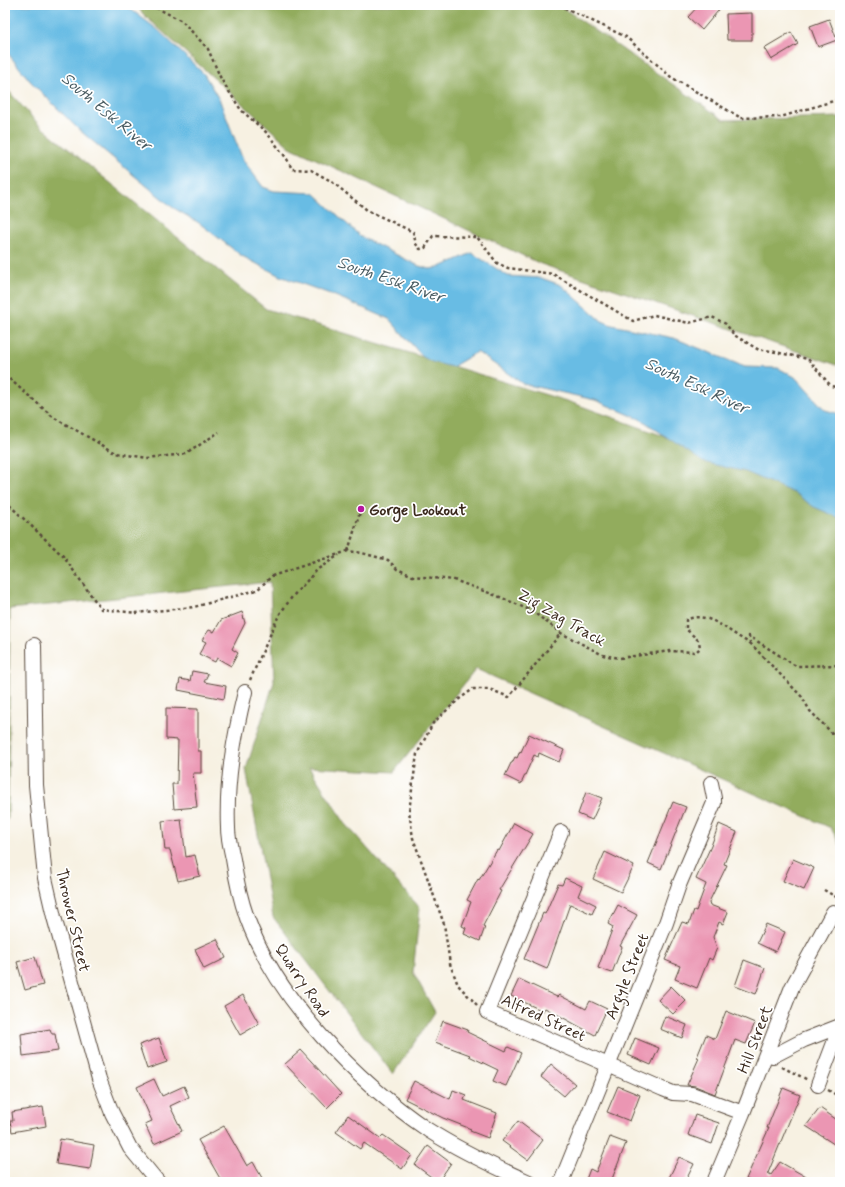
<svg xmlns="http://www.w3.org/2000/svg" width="845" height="1187" font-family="Mynerve,sans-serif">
<rect width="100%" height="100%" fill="#fff"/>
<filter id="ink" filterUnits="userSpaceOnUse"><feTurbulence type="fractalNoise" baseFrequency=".025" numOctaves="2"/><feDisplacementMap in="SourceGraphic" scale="8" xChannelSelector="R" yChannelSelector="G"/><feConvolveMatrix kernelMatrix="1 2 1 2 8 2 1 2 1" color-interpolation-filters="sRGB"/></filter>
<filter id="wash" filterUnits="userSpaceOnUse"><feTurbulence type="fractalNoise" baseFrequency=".012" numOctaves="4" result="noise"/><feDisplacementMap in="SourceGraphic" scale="16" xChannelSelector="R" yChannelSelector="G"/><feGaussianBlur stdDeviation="0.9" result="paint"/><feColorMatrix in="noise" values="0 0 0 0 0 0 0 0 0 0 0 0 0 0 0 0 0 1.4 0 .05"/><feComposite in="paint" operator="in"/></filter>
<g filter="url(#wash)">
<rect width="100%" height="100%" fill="#f7f1e2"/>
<path fill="#92ac5d" stroke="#666b3e" d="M 136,5 L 559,5 L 724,120 L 840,117 L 840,366 L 541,264 L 290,147 L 143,14 Z
M 5,87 L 39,125 L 266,309 L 573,403 L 779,478 L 840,508 L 840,845 L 831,828 L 476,669 L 394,772 L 309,767 L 345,823 L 420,908 L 413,972 L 435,1012 L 393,1074 L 273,917 L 246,769 L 274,682 L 270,582 L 10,609 L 8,818 L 5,822 Z"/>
<path fill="#68bce4" stroke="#527381" d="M 5,5 L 125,5 L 157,29 L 204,74 L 220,101 L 243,160 L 263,187 L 274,191 L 314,193 L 361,237 L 419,266 L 430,269 L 440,267 L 472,253 L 508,276 L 541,278 L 561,285 L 602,321 L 612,325 L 674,338 L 745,367 L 778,368 L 795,377 L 825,410 L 840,414 L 840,518 L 814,507 L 796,494 L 746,472 L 703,462 L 642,420 L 595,400 L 523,384 L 477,352 L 452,367 L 432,362 L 423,357 L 389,319 L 333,295 L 280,276 L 242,256 L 199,223 L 172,207 L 78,129 L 31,82 L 5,50 Z"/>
<g id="blocks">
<path fill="#eb96b3" d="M 699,5 L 723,5 L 702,30 L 688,17 Z
M 752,13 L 752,40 L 727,40 L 726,14 Z
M 829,19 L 837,40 L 818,47 L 810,26 Z
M 791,32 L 798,44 L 771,60 L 764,48 Z
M 242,612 L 245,623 L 232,649 L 238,653 L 231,666 L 217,658 L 215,662 L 199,654 L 206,642 L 202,640 L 209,630 L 214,632 L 221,620 Z
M 192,671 L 208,674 L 204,682 L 226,686 L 224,699 L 178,690 L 180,679 L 190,681 Z
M 166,708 L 198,709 L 198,751 L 201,751 L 201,773 L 193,773 L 197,807 L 174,809 L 172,784 L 177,784 L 178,740 L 166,739 Z
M 529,734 L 564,750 L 559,762 L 539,753 L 538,757 L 534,755 L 521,784 L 505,776 L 511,763 L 512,763 L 515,757 L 517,758 L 520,751 L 521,752 Z
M 586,792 L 602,798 L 592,820 L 578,814 Z
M 673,802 L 686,807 L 661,869 L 648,863 Z
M 181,819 L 186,857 L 195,855 L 200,876 L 178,881 L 170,850 L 165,850 L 162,821 Z
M 514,823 L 533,834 L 499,890 L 501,891 L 483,926 L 485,927 L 480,941 L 464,934 L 466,928 L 462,926 L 471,902 L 467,900 L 478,879 L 479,880 L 497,850 L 499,851 Z
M 719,824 L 737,832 L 724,864 L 727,865 L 709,902 L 710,905 L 728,912 L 723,924 L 719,922 L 713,937 L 717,948 L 712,960 L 709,958 L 697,988 L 675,979 L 680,966 L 665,960 L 682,922 L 689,924 L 694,910 L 696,911 L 706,884 L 696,879 L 711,846 Z
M 605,852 L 634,866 L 621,892 L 593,879 Z
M 793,859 L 814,868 L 804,890 L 783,881 Z
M 565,878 L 582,886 L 578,896 L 596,905 L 592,914 L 570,904 L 547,969 L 524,959 L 543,913 L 545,914 L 558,884 L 562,885 Z
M 618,905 L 637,915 L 620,946 L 622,947 L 612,973 L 598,968 L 613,927 L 608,924 Z
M 766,924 L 785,932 L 776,952 L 757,943 Z
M 217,939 L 226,958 L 204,969 L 195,949 Z
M 35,957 L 43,985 L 25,990 L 17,962 Z
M 744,960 L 765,968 L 756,994 L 735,986 Z
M 519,979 L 557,997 L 559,995 L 586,1009 L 590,1001 L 607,1009 L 595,1035 L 545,1008 L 543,1011 L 511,996 Z
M 671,986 L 686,1001 L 673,1014 L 658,1000 Z
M 243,995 L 259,1024 L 240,1035 L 224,1006 Z
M 726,1011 L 755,1023 L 746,1044 L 735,1040 L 715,1094 L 695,1086 L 687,1085 L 699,1058 L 697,1057 L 706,1035 L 715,1039 Z
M 665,1016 L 687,1025 L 682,1038 L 660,1029 Z
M 443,1021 L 468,1030 L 467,1032 L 506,1051 L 508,1047 L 521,1053 L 506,1086 L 493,1081 L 498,1070 L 469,1056 L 470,1055 L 435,1042 Z
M 50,1029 L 52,1034 L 55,1034 L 58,1051 L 23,1056 L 21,1034 Z
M 159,1038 L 167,1062 L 147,1069 L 139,1045 Z
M 635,1038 L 659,1048 L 651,1065 L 628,1055 Z
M 301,1050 L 341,1094 L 327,1108 L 285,1064 Z
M 551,1064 L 575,1084 L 564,1096 L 541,1077 Z
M 154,1079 L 162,1096 L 184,1086 L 189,1097 L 170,1106 L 182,1131 L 154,1144 L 145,1124 L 152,1121 L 137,1087 Z
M 414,1081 L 450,1099 L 453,1090 L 466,1095 L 464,1100 L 497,1113 L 488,1138 L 470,1131 L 471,1129 L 443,1118 L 405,1099 Z
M 618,1086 L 640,1095 L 630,1121 L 607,1112 Z
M 783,1088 L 800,1095 L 768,1173 L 771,1175 L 780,1162 L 815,1182 L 753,1182 L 746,1179 L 769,1128 L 767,1128 Z
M 43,1107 L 46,1126 L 12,1132 L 10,1121 L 13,1121 L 12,1112 Z
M 820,1108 L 840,1122 L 840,1148 L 806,1126 Z
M 348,1115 L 380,1138 L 383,1135 L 412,1155 L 402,1169 L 364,1143 L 360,1149 L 336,1132 Z
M 695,1115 L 719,1123 L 712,1144 L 688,1135 Z
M 518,1121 L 543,1140 L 528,1160 L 502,1141 Z
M 224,1126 L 247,1166 L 253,1162 L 262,1178 L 254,1182 L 222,1182 L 198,1140 Z
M 610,1137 L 626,1143 L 612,1179 L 620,1182 L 585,1182 L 590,1169 L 596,1172 Z
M 60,1139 L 94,1145 L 90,1169 L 56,1164 Z
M 428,1146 L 451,1163 L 438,1182 L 415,1165 Z
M 679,1157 L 694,1164 L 685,1182 L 667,1182 Z"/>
</g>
</g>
<g filter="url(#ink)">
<use href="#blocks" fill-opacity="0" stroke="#57483b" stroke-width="1"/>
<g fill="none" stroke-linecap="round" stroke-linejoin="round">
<g stroke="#57483b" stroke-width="16">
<path id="minor" d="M 34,645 L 36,785 L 45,878 L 54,917 L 99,1079 L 112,1113 L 130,1148 L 158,1182
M 245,692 C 234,737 226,781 228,828 C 228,839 231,849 233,859 C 236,879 240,898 247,918 C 277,1000 356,1081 428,1130 C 459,1150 495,1167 529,1182
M 561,832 L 487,1012 L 663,1089 L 673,1093 L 692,1094 L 743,1113
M 766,1054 L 773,1056 L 804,1040 L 840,1026
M 818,1085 L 840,1027
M 561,1182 L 666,923 L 679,885 L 714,803 L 714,798 L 711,783
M 714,1182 L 743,1113 L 792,987 L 833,912"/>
</g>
<path stroke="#57483b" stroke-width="2.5" stroke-dasharray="3 3" stroke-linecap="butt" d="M 151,5 L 182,21 L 208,49 L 221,79 L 241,110 L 267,133 L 287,159 L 292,169 L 311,170 L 331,181 L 367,210 L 413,232 L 416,244 L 420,249 L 425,248 L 433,236 L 477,237 L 497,263 L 508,268 L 553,274 L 633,321 L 654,315 L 689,323 L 712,317 L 726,324 L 734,335 L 759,350 L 766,350 L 808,359 L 831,386 L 840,388
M 559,5 L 626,37 L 671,77 L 741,118 L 781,117 L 840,99
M 5,375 L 53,417 L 116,453 L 147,458 L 186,454 L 219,432
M 5,501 L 63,556 L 101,609 L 136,613 L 194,607 L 257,590 L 272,576 L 348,551 L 362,553 L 388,560 L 397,569 L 413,576 L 454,580 L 500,597 L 532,611 L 561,633 L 603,655 L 620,658 L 670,651 L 696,652 L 700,648 L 699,641 L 686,629 L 686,620 C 709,609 730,634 750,643 L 749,636 L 796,666 L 840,665
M 348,551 L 361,509
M 750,643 L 802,697 L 810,711 L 840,741
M 250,680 L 279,615 L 292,597 L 318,569 L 339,555
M 824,890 L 838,898
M 837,901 L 840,894
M 477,1005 L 458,985 L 450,964 L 444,924 L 413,838 L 409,811 L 417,754 L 433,723 L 458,700 L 473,689 L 489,689 L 509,697 L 561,633
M 782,1067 L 808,1080
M 828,1090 L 840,1097"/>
<use href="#minor" stroke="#fff" stroke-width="14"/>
</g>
</g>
<circle fill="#b5179e" stroke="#fff" stroke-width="1.5" cx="361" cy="509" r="4"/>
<g text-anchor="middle" stroke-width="3.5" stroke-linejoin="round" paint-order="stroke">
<g font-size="16" font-weight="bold" fill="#3b2a1e" stroke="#fff" text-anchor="start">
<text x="369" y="515">Gorge Lookout</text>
</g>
<g font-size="16" fill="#3b2a1e" stroke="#fff">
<text transform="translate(562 617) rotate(30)" y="6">Zig Zag Track</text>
<text transform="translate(74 920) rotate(77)" y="6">Thrower Street</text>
<text transform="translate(626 976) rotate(-68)" y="6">Argyle Street</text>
<text transform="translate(303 980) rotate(56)" y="6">Quarry Road</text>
<text transform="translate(544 1017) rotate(25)" y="6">Alfred Street</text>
<text transform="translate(754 1039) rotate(-69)" y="6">Hill Street</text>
</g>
<g font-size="17" font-style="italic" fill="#4b5d63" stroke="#fff">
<text transform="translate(107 111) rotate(40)" y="6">South Esk River</text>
<text transform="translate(391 279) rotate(19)" y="6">South Esk River</text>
<text transform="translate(697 385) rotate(25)" y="6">South Esk River</text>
</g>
</g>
<rect width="845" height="1187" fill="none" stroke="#fff" stroke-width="20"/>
</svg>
